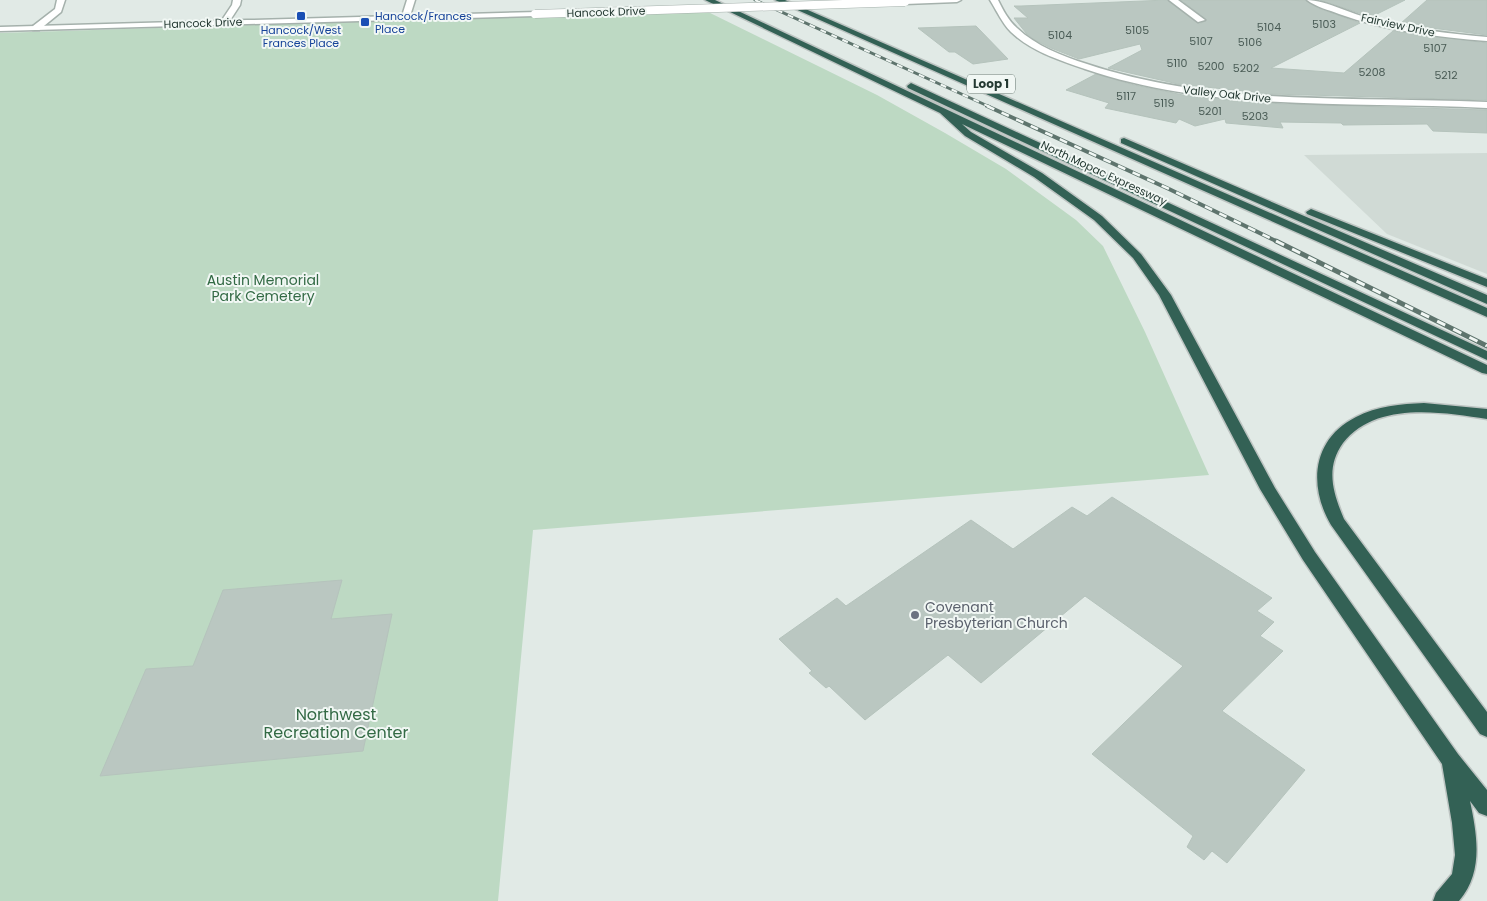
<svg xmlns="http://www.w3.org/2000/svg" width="1487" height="901" font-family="Poppins,sans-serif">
<rect width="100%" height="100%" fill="#e1eae6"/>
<path fill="#d0dad5" d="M 1487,153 L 1487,274 L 1387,234 L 1304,155 Z"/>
<path fill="#bdd9c3" d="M 704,10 L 877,95 L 945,133 L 1006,169 L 1076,220 L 1103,246 L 1145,332 L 1209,475 L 533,530 L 498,901 L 0,901 L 0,33 Z"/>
<path fill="#bac7c1" stroke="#b5c3bc" d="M 1167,0 L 1199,24 L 1207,20 L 1181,0 L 1305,0 L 1318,8 L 1360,23 L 1271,68 L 1344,73 L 1393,31 L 1487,43 L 1487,100 L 1271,94 L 1178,84 L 1108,68 L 1142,50 L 1140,44 L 1079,59 L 1051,48 L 1033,39 L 1026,33 L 1014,18 L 1028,18 L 1014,6 L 1021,6 Z
M 1320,0 L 1405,0 L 1371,17 Z
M 1427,0 L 1487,0 L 1487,35 L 1400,24 Z
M 976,26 L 1008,59 L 973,64 L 955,52 L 949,52 L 918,28 Z
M 1096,74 L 1134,85 L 1183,95 L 1234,101 L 1284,104 L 1487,110 L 1487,133 L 1433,131 L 1427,124 L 1343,125 L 1341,123 L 1280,122 L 1283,128 L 1226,123 L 1225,119 L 1195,126 L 1179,119 L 1176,123 L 1105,108 L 1109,103 L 1066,90 Z
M 1112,497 L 1272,598 L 1257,611 L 1274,622 L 1260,636 L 1283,651 L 1222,711 L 1305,770 L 1227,863 L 1212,851 L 1204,860 L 1187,847 L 1193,836 L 1092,754 L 1183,666 L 1085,596 L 981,683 L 948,655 L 865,720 L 829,686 L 826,688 L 809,673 L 812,671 L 779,639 L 837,598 L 846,606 L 971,520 L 1013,549 L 1072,507 L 1087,516 Z
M 342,580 L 331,619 L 392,614 L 363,751 L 100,776 L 146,669 L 193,666 L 223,590 Z"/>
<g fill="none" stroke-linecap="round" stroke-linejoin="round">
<g stroke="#a5b1ac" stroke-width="3">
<path id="minor" d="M 57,0 L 65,0 L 61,12 L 39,30 L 33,30 L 33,26 L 55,9 Z
M 233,0 L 241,0 L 240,5 L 227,25 L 221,25 L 220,23 L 232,5 Z
M 407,0 L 415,0 L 410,16 L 406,18 L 402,16 Z
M 990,0 L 998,0 C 1003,10 1008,20 1017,28 C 1036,46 1062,56 1087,64 C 1207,104 1334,97 1459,101 L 1487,102 L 1487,108 C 1352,101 1215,113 1085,69 C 1059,60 1031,51 1011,32 C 1002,23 997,11 990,0 Z
M 1169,0 L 1178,0 L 1205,20 L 1198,22 Z
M 1307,0 C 1325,0 1357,16 1377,21 C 1413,29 1450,34 1487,37 L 1487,41 C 1437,37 1387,31 1339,14 C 1329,10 1316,7 1307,0 Z"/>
</g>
<g stroke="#a5b1ac" stroke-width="3">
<path id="tertiary" d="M 902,0 L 961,0 L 957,2 L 905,4 L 902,4 Z
M 538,12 L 538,16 L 535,16 L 0,31 L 0,27 Z"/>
</g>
<g stroke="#bdc4c2" stroke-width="3">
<path id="motorway" d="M 705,0 L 715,0 L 1487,365 L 1487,374 L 1482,373 L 962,124 L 971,132 L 1042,173 L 1102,216 L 1141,254 L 1171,295 L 1275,488 L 1315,552 L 1458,754 L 1487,790 L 1487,816 L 1479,813 L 1470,801 C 1477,835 1484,872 1459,901 L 1433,901 L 1436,893 L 1452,874 L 1455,855 L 1452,823 L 1442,764 L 1303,560 L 1260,489 L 1159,295 L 1133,258 L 1094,220 L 1034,177 L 965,136 L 940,113 Z
M 775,0 L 785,0 L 1487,308 L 1487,317 Z
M 911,83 L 1487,351 L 1487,360 L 908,88 L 907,86 Z
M 1124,138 L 1487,295 L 1487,304 L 1121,143 L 1121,139 Z
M 1311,209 L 1487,279 L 1487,287 L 1307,214 L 1306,212 Z
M 1424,403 L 1487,409 L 1487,419 C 1441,412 1376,401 1343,443 C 1325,468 1333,493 1344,519 L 1487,712 L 1487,737 L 1480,734 L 1331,525 C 1308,486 1312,439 1356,417 C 1377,406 1401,404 1424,403 Z"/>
</g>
<use href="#minor" fill="#fff" fill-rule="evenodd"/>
<use href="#tertiary" fill="#fff" fill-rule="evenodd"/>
<use href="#motorway" fill="#336155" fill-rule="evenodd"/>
<g stroke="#5e746d" stroke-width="3">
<path id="rail-far2" d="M 755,0 L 990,107"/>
</g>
<g stroke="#5e746d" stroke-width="4">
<path id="rail-far1" d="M 987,106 L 1169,189 L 1278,242"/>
</g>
<g stroke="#5e746d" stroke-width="5">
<path id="rail" d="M 1276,241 L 1487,346"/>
</g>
<use href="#rail-far2" stroke="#f1f7f4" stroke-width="2" stroke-dasharray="6" stroke-linecap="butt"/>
<use href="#rail-far1" stroke="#f1f7f4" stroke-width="2.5" stroke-dasharray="8" stroke-linecap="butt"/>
<use href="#rail" stroke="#f1f7f4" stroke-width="3" stroke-dasharray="9" stroke-linecap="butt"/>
<g stroke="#a5b1ac" stroke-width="9" stroke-linecap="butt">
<path id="tertiary-bridge" d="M 535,14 L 905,2"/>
</g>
<use href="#tertiary-bridge" stroke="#fff" stroke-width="8"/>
</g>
<g fill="#1a4fb4" stroke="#f1f7f4" stroke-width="2">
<rect x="296" y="11" width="10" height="10" rx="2.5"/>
<rect x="360" y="17" width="10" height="10" rx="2.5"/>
</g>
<circle fill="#6b7280" stroke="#f1f7f4" stroke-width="2" cx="915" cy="615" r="5"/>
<g text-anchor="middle" stroke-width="4" stroke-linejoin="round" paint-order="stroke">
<g font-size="11" fill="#243932" stroke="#f1f7f4">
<text transform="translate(606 12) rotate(-2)" y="4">Hancock Drive</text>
<text transform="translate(203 23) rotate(-2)" y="4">Hancock Drive</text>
<text transform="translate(1398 25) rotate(12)" y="4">Fairview Drive</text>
<text transform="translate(1227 94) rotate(6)" y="4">Valley Oak Drive</text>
<text transform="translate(1104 173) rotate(25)" y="4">North Mopac Expressway</text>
</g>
<g font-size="11" fill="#164399" stroke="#f1f7f4" text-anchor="start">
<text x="375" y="20">Hancock/Frances<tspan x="375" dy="13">Place</tspan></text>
<text x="301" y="34" text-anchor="middle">Hancock/West<tspan x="301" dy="13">Frances Place</tspan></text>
</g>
<g font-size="11" fill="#4a5c56">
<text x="1324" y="28">5103</text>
<text x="1269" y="31">5104</text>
<text x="1137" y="34">5105</text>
<text x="1060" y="39">5104</text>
<text x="1201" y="45">5107</text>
<text x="1250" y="46">5106</text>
<text x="1435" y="52">5107</text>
<text x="1177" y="67">5110</text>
<text x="1211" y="70">5200</text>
<text x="1246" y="72">5202</text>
<text x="1372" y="76">5208</text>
<text x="1446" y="79">5212</text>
<text x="1126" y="100">5117</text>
<text x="1164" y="107">5119</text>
<text x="1210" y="115">5201</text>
<text x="1255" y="120">5203</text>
</g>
<rect fill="#f1f7f4" stroke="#62726c" stroke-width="1" x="967" y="74.5" width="48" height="19" rx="4"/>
<g font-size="12" font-weight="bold" fill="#243932">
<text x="991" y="88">Loop 1</text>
</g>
<g font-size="14" fill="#336a45" stroke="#f1f7f4">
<text x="263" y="285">Austin Memorial<tspan x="263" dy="16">Park Cemetery</tspan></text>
</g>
<g font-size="14" fill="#5b616d" stroke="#f1f7f4" text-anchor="start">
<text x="925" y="612">Covenant<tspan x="925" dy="16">Presbyterian Church</tspan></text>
</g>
<g font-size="16" fill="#336a45" stroke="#f1f7f4">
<text x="336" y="720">Northwest<tspan x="336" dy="18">Recreation Center</tspan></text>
</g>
</g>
</svg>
